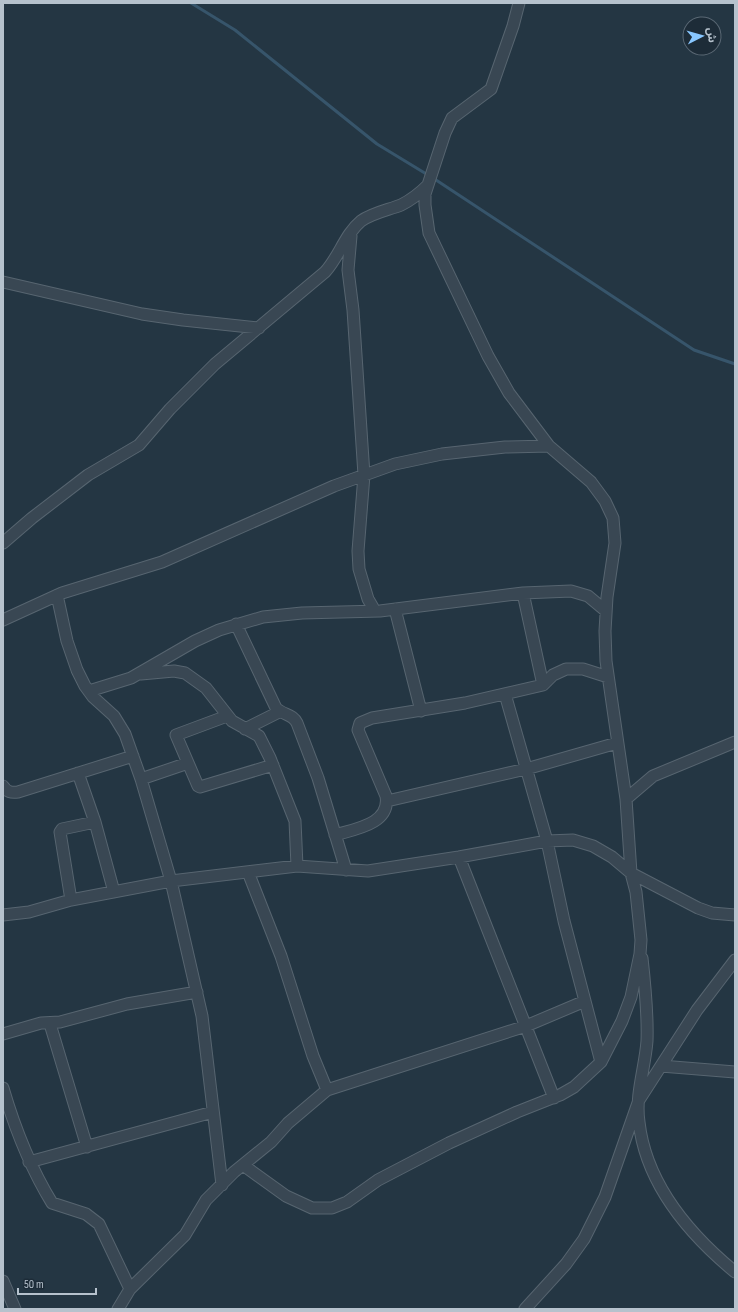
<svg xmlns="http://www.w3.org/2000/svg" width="738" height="1312" font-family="'Sofia Sans Condensed','Noto Sans Arabic',sans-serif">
<rect width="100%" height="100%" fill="#243643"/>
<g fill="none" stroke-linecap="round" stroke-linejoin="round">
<path stroke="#37556b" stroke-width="3" d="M 191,3 L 235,30 L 377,144 L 428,175
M 433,178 L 694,350 L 735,364"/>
<g stroke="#576570" stroke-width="13">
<path id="minor" d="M 351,236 L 348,270 L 353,310 L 364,475 L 358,551 L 359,569 L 368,599 L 375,611
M 3,282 L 142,314 L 183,320 L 259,328
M 3,543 L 32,518 L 88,475 L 139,445 L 170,409 L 215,364 L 325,272 C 339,257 345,234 361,221 C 372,213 388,210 401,205 C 411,200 420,193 428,185
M 523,593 L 543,685
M 57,595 L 67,641 L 77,670 L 85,686 L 93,697 L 114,716 L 125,734 L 141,779 L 171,881 L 202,1016 L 222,1185
M 395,609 L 421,711
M 3,620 L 62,593 L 162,562 L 334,486 L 395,464 L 442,454 L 505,447 L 549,446
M 236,624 L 276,708 C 283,715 293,714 297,723 L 318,778 L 346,870
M 141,674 L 174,671 L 185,673 L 206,688 L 232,721 L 259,736 L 270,758 L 295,821 L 297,866
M 89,691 L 131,678 L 195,641 L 219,630 L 263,617 L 302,613 L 380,611 L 523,593 L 571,591 L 588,596 L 606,611
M 505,694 L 547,841 L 564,921 L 601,1062
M 227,716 L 176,735 L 198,786 L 200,787 L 273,765
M 245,729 L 279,712
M 78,773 L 95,822 L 114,892
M 141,779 L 188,763
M 3,786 C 7,792 11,793 18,792 L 133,756
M 626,799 L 653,776 L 735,742
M 387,801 L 526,769 L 617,743
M 335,835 C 355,829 391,824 386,796 L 358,730 L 360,723 L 372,718 L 465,703 L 543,685 L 553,675 L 566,669 L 583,669 L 608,677
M 459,857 L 554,1098
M 248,872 L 281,956 L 313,1056 L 327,1090
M 71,900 L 60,832 L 62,829 L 95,822
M 3,915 L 29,912 L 71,900 L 171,881 L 297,866 L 368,871 L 459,857 L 547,841 L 573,840 L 593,846 L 612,857 L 631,873 L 698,908 L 712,913 L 735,915
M 642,958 C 645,985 648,1014 647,1041 C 645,1068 635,1095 639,1122 C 646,1184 689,1234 735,1272
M 50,1024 L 87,1147
M 3,1034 L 41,1023 L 60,1022 L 127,1004 L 197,992
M 661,1066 L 735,1072
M 3,1088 C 15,1129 30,1167 52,1203 L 86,1214 L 99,1224 L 130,1289
M 29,1162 L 213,1112
M 243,1165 L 286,1196 L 312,1208 L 332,1208 L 347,1202 L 378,1180 L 449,1143 L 517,1112 L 560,1095 L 574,1087 L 601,1062 L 622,1021 L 631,997 L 640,954 L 641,940 L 636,892 L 631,873 L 626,799 L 606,661 L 605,631 L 607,597 L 615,543 L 613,518 L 605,501 L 591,482 L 549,446 L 509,393 L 488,356 L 429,233 L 425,205 L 425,194 L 445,133 L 452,118 L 491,89 L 513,26 L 519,3
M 3,1281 L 15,1309
M 118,1309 L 130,1289 L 185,1235 L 206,1200 L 234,1172 L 271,1142 L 288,1123 L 327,1090 L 526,1026 L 585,1001
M 525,1309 L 566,1264 L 584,1239 L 605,1197 L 639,1100 L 697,1010 L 735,960"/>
</g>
<use href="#minor" stroke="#394753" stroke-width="11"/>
</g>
<rect width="738" height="1312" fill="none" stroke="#b6c2cd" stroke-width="8"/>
<g transform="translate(702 36) rotate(84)"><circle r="19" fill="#1d2c38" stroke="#5a6874"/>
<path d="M0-3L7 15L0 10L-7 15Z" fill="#88c7ff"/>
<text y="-6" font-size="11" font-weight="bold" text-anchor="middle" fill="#b6c2cd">ش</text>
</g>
<path d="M18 1288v6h78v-6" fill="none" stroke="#b6c2cd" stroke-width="2"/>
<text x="24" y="1288" font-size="12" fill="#b6c2cd" stroke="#1d2c38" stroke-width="3" paint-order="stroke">50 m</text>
</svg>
